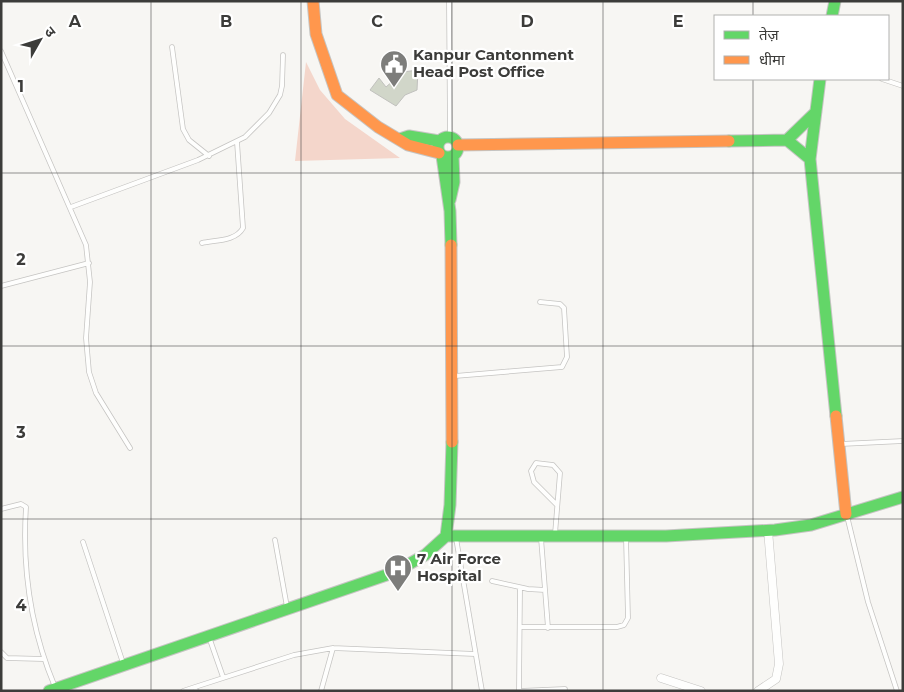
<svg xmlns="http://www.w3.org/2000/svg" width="904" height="692" font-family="Montserrat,'Noto Sans Devanagari',sans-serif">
<rect width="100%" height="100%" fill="#f7f6f3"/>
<path fill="#f4d6cb" d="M 306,62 L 320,90 L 345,119 L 400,158 L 295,161 Z"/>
<path fill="#d1d6c9" stroke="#c1c1be" d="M 418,70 L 417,90 L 405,95 L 396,106 L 370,90 L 379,78 L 386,87 L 403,72 Z"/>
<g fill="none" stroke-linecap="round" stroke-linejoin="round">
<g stroke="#c5c4c2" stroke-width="5.5">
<path id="lane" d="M 449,1 L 450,137
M 172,47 L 183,129 L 189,140 L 209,156
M 1,51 L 86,245 L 90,282 L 86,338 L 89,372 L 96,393 L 130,448
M 882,79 L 903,86
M 71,207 L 198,160 L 245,137 L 269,113 L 280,95 L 282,86 L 283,55
M 202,243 C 216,240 236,241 243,228 L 237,142
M 1,286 L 89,263
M 455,376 L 562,367 L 567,357 L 564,308 L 560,304 L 540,302
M 841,444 L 903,441
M 1,509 L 21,504 L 26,507 C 22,568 31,630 55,687
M 847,516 L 868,602 L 897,691
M 555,534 L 560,473 L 553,465 L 536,463 L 531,471 L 534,482 L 557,505
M 456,538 L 482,691
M 541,538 L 548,628
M 275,540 L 287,607
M 83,542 L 123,663
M 492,581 L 528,589 L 545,590
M 520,627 L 617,627 L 624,625 L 628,618 L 626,538
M 209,637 L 223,677
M 1,652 L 7,658 L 43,659
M 183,691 L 195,687
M 196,691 L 195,687 L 294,655 L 333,648 L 475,654
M 321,691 L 333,648
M 519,691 L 520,588
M 519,691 L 565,689"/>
</g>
<g stroke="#c5c4c2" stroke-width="9">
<path id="street" d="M 661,678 L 701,691
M 758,691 L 776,679 L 779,664 L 768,530"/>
</g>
<g stroke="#c5c4c2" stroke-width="13">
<path id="fast" d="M 832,16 L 835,1
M 820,79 L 810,159 L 836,416
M438 147a10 10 0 1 1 20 0a10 10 0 1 1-20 0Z
M 400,139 L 409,136 L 439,141
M 787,140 L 816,112
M 729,141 L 787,140 L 810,159
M 442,156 L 450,211 L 451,245
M 450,200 L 454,182 L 453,156
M 446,536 L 666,536 L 775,530 L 811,525 L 903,497
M 49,691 L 395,572 L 425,555 L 446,536 L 450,505 L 452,442"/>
</g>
<g stroke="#c5c4c2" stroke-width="13">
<path id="slow" d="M 313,1 L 316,34 L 337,95 L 378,127 L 408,145 L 439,153
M 458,145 L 729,141
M 451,245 L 452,442
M 836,416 L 846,514"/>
</g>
<use href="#lane" stroke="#fefefd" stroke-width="4"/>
<use href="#street" stroke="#fefefd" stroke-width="8"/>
<use href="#fast" stroke="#63d668" stroke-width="11"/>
<use href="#slow" stroke="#ff974d" stroke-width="11"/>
</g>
<path fill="none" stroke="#3c3c3a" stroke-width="1" stroke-opacity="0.55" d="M 151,1 L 151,691M 301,1 L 301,691M 452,1 L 452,691M 603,1 L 603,691M 753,1 L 753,16M 753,79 L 753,691M 1,173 L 903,173M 1,346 L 903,346M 1,519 L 903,519"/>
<defs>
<g id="civic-pin" transform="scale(1.4375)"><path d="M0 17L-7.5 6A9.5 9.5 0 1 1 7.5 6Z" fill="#7d7d7b" stroke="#fff"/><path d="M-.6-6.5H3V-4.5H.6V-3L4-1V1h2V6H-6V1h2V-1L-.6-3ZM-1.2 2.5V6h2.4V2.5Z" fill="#fff"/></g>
<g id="hospital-pin" transform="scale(1.4375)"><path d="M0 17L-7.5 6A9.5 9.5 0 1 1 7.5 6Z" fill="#7d7d7b" stroke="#fff"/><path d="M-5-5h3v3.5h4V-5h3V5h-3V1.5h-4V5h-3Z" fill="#fff"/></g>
</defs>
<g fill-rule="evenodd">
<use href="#civic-pin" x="394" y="64"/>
<use href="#hospital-pin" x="398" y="568"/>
</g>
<g text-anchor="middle" stroke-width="4.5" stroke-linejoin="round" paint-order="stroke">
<g font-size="15" font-weight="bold" fill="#3c3c3a" stroke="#fff" text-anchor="start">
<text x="413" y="60">Kanpur Cantonment<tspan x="413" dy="17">Head Post Office</tspan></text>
<text x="417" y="564">7 Air Force<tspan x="417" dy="17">Hospital</tspan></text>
</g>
</g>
<g font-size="16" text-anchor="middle" font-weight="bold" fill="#3c3c3a" stroke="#fff" stroke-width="4.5" stroke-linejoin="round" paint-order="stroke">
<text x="75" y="27">A</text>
<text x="226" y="27">B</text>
<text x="377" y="27">C</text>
<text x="527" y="27">D</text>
<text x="678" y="27">E</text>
<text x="21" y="92">1</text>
<text x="21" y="265">2</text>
<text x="21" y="438">3</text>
<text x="21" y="611">4</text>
</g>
<rect width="904" height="692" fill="none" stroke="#3c3c3a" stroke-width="5"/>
<rect x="714" y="15" width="175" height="65" fill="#ffffff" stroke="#b1b1b0"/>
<rect x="724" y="31" width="25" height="8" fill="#63d668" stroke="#b1b1b0"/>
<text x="759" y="40" font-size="15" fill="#3c3c3a">तेज़</text>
<rect x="724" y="56" width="25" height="8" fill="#ff974d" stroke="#b1b1b0"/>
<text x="759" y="65" font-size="15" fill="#3c3c3a">धीमा</text>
<g transform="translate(40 40) rotate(51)" stroke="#ffffff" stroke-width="4" paint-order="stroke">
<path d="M0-4L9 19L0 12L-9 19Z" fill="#3c3c3a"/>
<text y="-8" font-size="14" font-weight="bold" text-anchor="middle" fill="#3c3c3a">उ</text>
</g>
</svg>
